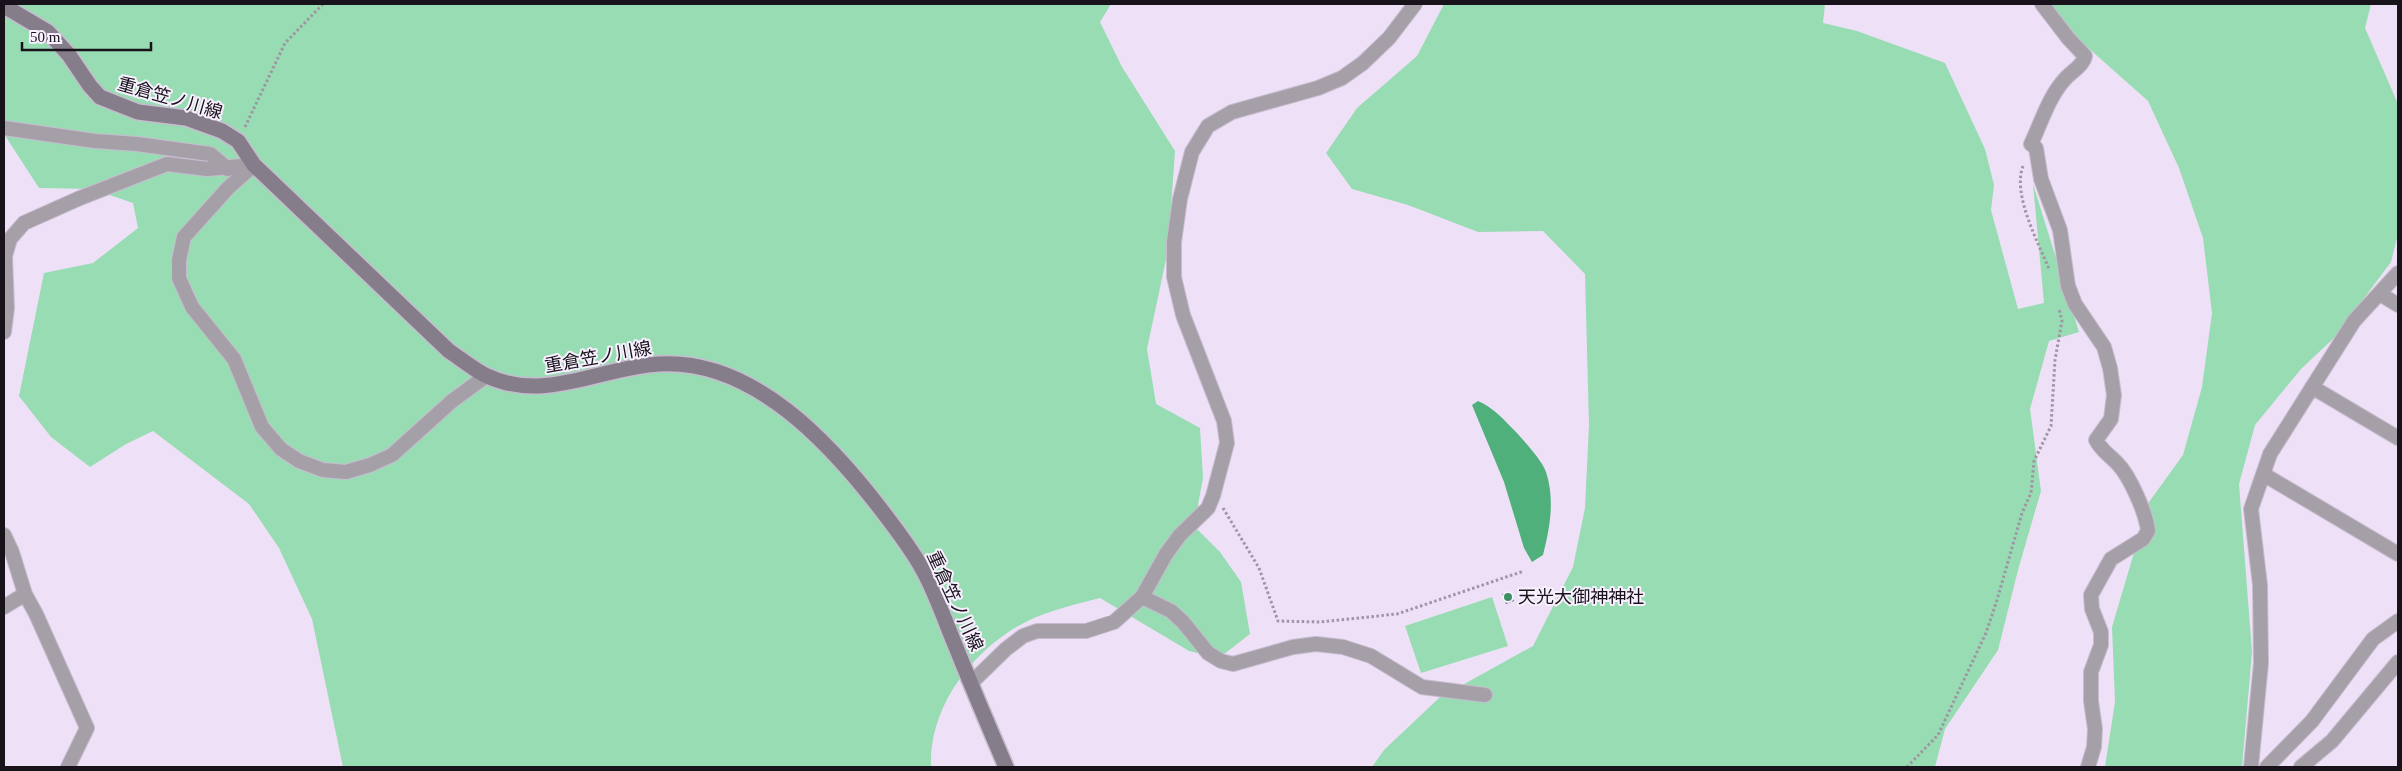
<svg xmlns="http://www.w3.org/2000/svg" width="2402" height="771" font-family="'Times New Roman','Noto Sans JP',serif">
<rect width="100%" height="100%" fill="#eee1f7"/>
<path fill="#97dcb2" d="M 4,4 L 1111,4 L 1100,22 L 1122,67 L 1175,151 L 1168,250 L 1147,349 L 1156,404 L 1200,428 L 1203,478 L 1194,526 L 1220,552 L 1241,582 L 1250,634 L 1219,658 L 1189,651 L 1100,598 C 1068,606 1034,614 1007,633 C 963,663 929,713 931,767 L 343,767 L 312,619 L 279,548 L 249,504 L 153,431 L 126,444 L 90,467 L 51,437 L 19,396 L 44,273 L 93,263 L 138,228 L 133,203 L 92,189 L 39,188 L 4,134 Z
M 1444,4 L 1825,4 L 1823,23 L 1857,31 L 1945,63 L 1985,149 L 1994,185 L 1991,210 L 2018,309 L 2044,303 L 2033,184 L 2079,332 L 2049,341 L 2030,409 L 2041,491 L 2018,570 L 1998,650 L 1945,729 L 1935,767 L 1372,767 L 1384,750 L 1439,698 L 1533,646 L 1573,567 L 1585,508 L 1589,425 L 1585,274 L 1543,231 L 1478,232 L 1408,205 L 1352,189 L 1326,153 L 1357,108 L 1417,56 Z
M 2048,4 L 2371,4 L 2365,28 L 2398,104 L 2398,234 L 2391,262 L 2335,337 L 2301,369 L 2255,425 L 2239,484 L 2252,652 L 2242,767 L 2105,767 L 2115,702 L 2112,627 L 2149,502 L 2183,455 L 2202,387 L 2212,313 L 2203,238 L 2179,168 L 2148,101 L 2067,29 Z
M 1492,597 L 1508,646 L 1421,673 L 1405,626 Z"/>
<path fill="#50b07c" d="M 1478,401 C 1494,408 1503,419 1516,432 C 1524,441 1542,460 1546,472 C 1555,499 1550,528 1543,555 L 1532,562 L 1524,548 L 1504,482 L 1472,405 Z"/>
<path fill="#6c6073" d="M 1509,591 L 1514,601 L 1506,604 L 1502,594 Z"/>
<g fill="none" stroke-linecap="round" stroke-linejoin="round">
<g stroke="#c7bccf" stroke-width="16">
<path id="street" d="M 2042,4 L 2068,38 L 2085,56 C 2083,66 2072,71 2065,79 C 2049,96 2041,123 2031,144 L 2036,148 L 2041,179 L 2060,230 L 2068,286 L 2075,304 L 2104,347 L 2110,368 L 2114,395 L 2111,419 L 2096,440 C 2101,450 2109,455 2117,463 C 2130,476 2146,513 2148,531 L 2143,539 L 2111,559 L 2091,595 L 2092,609 L 2101,632 L 2101,645 L 2091,672 L 2091,701 L 2095,729 L 2094,747 L 2088,767
M 4,128 L 95,141 L 137,144 L 210,154 L 228,169
M 254,165 L 228,188 L 184,237 L 179,260 L 179,278 L 192,307 L 234,359 L 262,427 L 281,449 L 299,461 L 323,470 L 346,472 L 370,465 L 392,455 L 452,401 L 486,376
M 2380,294 L 2398,305
M 4,332 L 7,308 L 5,256 L 10,239 L 24,223 L 80,198 L 167,164 L 207,169 L 253,165
M 2312,387 L 2398,438
M 2263,474 L 2398,554
M 4,535 L 12,552 L 25,594 L 36,614 L 87,728 L 68,767
M 1142,597 L 1171,611 L 1183,622 L 1208,653 L 1221,661 L 1233,664 L 1293,647 L 1316,644 L 1343,647 L 1371,656 L 1422,687 L 1485,695
M 4,607 L 25,594
M 971,683 L 1006,649 L 1023,636 L 1037,631 L 1086,631 L 1114,622 L 1142,597 L 1166,554 L 1180,535 L 1208,508 L 1213,496 L 1227,443 L 1224,421 L 1183,315 L 1174,277 L 1174,242 L 1180,199 L 1192,152 L 1208,126 L 1232,112 L 1318,88 L 1342,78 L 1363,63 L 1389,38 L 1415,4
M 2251,767 L 2261,663 L 2260,585 L 2251,509 L 2270,454 L 2354,321 L 2398,273
M 2267,767 L 2312,721 L 2373,639 L 2398,621
M 2301,767 L 2332,741 L 2398,662"/>
</g>
<g stroke="#c7bccf" stroke-width="18">
<path id="secondary" d="M 4,6 L 48,32 L 69,55 L 90,86 L 100,97 L 138,112 L 186,118 L 222,131 L 238,141 L 254,165 L 449,351 C 461,359 473,369 485,375 C 544,404 600,367 659,364 C 753,358 831,444 883,512 C 898,532 914,552 925,574 C 936,595 944,618 953,640 C 970,682 988,725 1006,767"/>
</g>
<path stroke="#9f95a6" stroke-width="3" stroke-dasharray="2.5 2.5" stroke-linecap="butt" d="M 245,127 L 285,43 L 323,4
M 2023,166 C 2012,194 2038,242 2049,269
M 1223,508 L 1259,568 L 1278,621 L 1320,622 L 1397,614 L 1524,571
M 1907,767 L 1938,735 L 1986,633 L 1997,600 L 2022,513 L 2031,493 L 2034,461 L 2051,426 L 2055,360 L 2062,321 L 2059,309"/>
<use href="#street" stroke="#a59fa8" stroke-width="14"/>
<use href="#secondary" stroke="#857d8a" stroke-width="15"/>
</g>
<circle fill="#3c9164" stroke="#f8f0fe" stroke-width="2" cx="1508" cy="597" r="5"/>
<g text-anchor="middle" stroke-width="4" stroke-linejoin="round" paint-order="stroke">
<g font-size="18" fill="#18131b" stroke="#f8f0fe">
<text transform="translate(170 98) rotate(16)" y="6">重倉笠ノ川線</text>
<text transform="translate(598 357) rotate(-10)" y="6">重倉笠ノ川線</text>
<text transform="translate(955 601) rotate(65)" y="6">重倉笠ノ川線</text>
</g>
<g font-size="18" fill="#18131b" stroke="#f8f0fe" text-anchor="start">
<text x="1518" y="603">天光大御神神社</text>
</g>
</g>
<rect width="2402" height="771" fill="none" stroke="#18131b" stroke-width="10"/>
<path d="M22 42v8h129v-8" fill="none" stroke="#18131b" stroke-width="2.5"/>
<text x="30" y="42" font-size="15" fill="#18131b" stroke="#f8f0fe" stroke-width="4" paint-order="stroke">50 m</text>
</svg>
